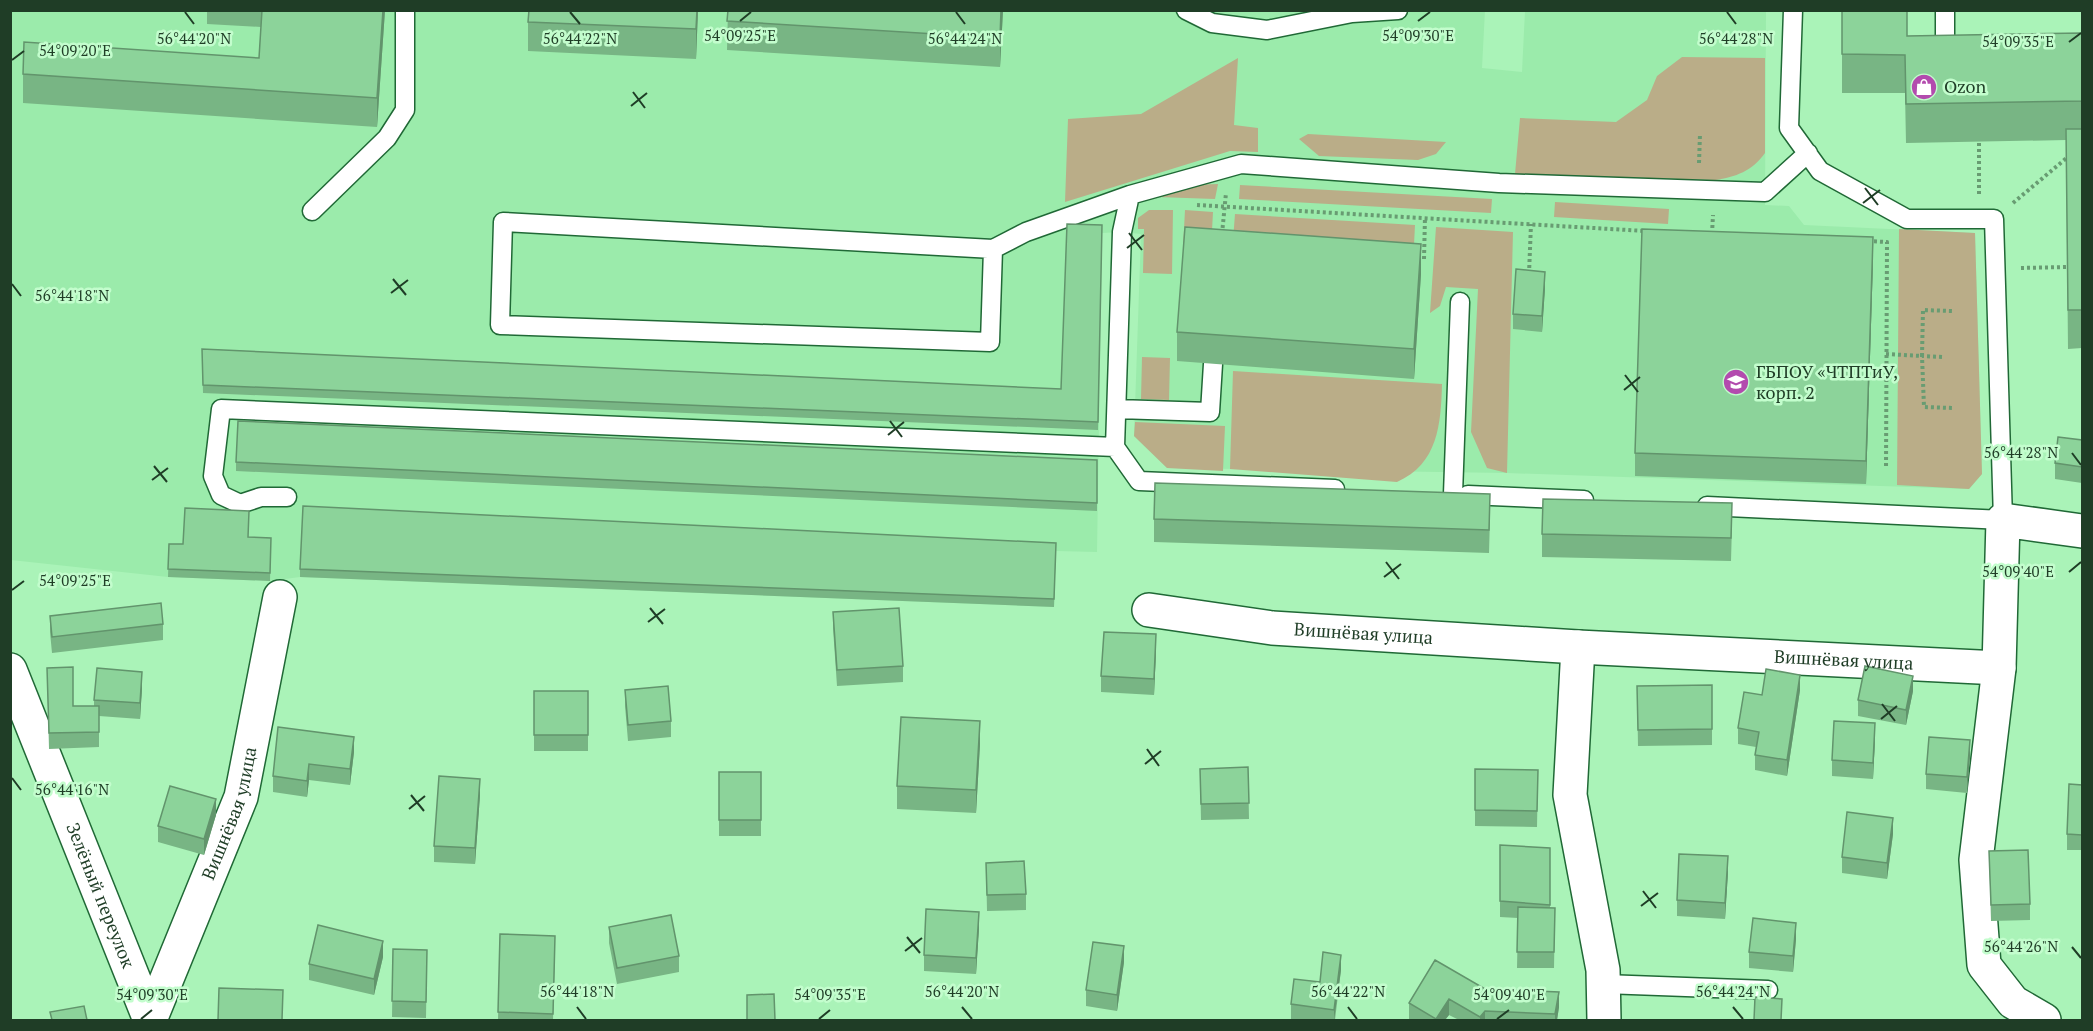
<svg xmlns="http://www.w3.org/2000/svg" width="2093" height="1031" font-family="'PT Serif',serif">
<rect width="100%" height="100%" fill="#aaf3b8"/>
<path fill="#9bebab" d="M 1485,10 L 1482,68 L 1522,72 L 1525,11 L 1766,11 L 1765,205 L 1789,206 L 1804,225 L 1975,233 L 1982,474 L 1969,489 L 1507,473 L 1167,468 L 1134,436 L 1141,234 L 1121,232 L 1102,233 L 1097,552 L 1056,551 L 1054,607 L 300,577 L 270,581 L 168,577 L 11,560 L 11,11 Z"/>
<path fill="#baad88" d="M 1682,57 L 1765,58 L 1765,153 C 1752,171 1736,177 1715,180 L 1515,174 L 1520,118 L 1616,122 L 1647,100 L 1657,76 Z
M 1238,58 L 1234,125 L 1258,128 L 1258,152 L 1230,151 L 1065,202 L 1068,119 L 1141,114 Z
M 1308,134 L 1446,142 L 1436,154 L 1418,160 L 1319,156 L 1299,139 Z
M 1218,184 L 1215,199 L 1157,197 L 1189,185 Z
M 1240,185 L 1492,199 L 1491,213 L 1239,199 Z
M 1555,202 L 1669,209 L 1668,224 L 1554,217 Z
M 1149,210 L 1173,210 L 1172,274 L 1143,273 L 1144,229 L 1138,229 L 1138,218 Z
M 1185,210 L 1213,212 L 1211,249 L 1183,248 Z
M 1235,214 L 1415,225 L 1413,264 L 1232,253 Z
M 1436,227 L 1513,232 L 1507,473 L 1487,468 L 1471,432 L 1478,289 L 1446,287 L 1440,306 L 1430,313 Z
M 1899,229 L 1975,233 L 1982,474 L 1969,489 L 1897,485 Z
M 1142,357 L 1170,358 L 1169,400 L 1141,399 Z
M 1233,371 L 1442,384 C 1441,424 1438,464 1397,482 L 1230,469 Z
M 1135,422 L 1225,426 L 1223,471 L 1167,468 L 1134,436 Z"/>
<g fill="none" stroke-linecap="round" stroke-linejoin="round">
<g stroke="#206936" stroke-width="21">
<path id="lane" d="M 1186,10 L 1212,23 L 1267,30 L 1352,13 L 1398,10
M 1945,10 L 1945,49 L 1956,48
M 312,211 L 387,138 L 405,110 L 405,10
M 993,249 L 503,222 L 500,325 L 990,342 L 993,249 L 1026,232 L 1130,195
M 1117,409 L 1210,412 L 1213,364
M 1335,489 L 1139,481 L 1115,447 L 1122,232 L 1130,195 L 1241,164 L 1499,183 L 1765,192 L 1808,153
M 1453,494 L 1460,302
M 1468,495 L 1584,500
M 287,497 L 261,497 L 240,504 L 221,495 L 213,476 L 221,409 L 1115,447
M 1707,506 L 2003,520 L 1994,219 L 1907,219 L 1820,171 L 1789,128 L 1793,10
M 1604,984 L 1768,990"/>
</g>
<g stroke="#206936" stroke-width="36">
<g id="street">
<path id="s1" d="M 1149,610 L 1272,628 L 1578,647 L 1570,795 L 1603,970 L 1604,1020"/>
<path id="s2" d="M 1578,647 L 1999,668"/>
<path id="s3" d="M 10,670 L 150,1020"/>
<path id="s4" d="M 150,1020 L 241,797 L 280,597"/>
<path d="M 2044,1020 L 2013,1002 L 1984,965 L 1976,860 L 1999,668 L 2003,520 L 2082,531"/>
</g>
</g>
<path stroke="#689c72" stroke-width="4" stroke-dasharray="3 3" stroke-linecap="butt" d="M 1699,163 L 1700,134
M 1979,194 L 1979,141
M 2013,203 L 2069,156
M 1197,205 L 1645,231
M 1222,234 L 1226,193
M 1712,234 L 1713,215
M 1868,241 L 1887,242 L 1886,469
M 1424,259 L 1425,217
M 2021,268 L 2067,267
M 1529,274 L 1531,224
M 1886,354 L 1922,356 L 1923,310 L 1952,311
M 1942,357 L 1922,356 L 1924,407 L 1953,408"/>
<use href="#lane" stroke="#fff" stroke-width="18"/>
<use href="#street" stroke="#fff" stroke-width="33"/>
</g>
<path fill="#78b584" d="M 207,10 L 385,10 L 377,127 L 23,103 L 23,74 L 259,58 L 261,27 L 207,24 Z
M 698,10 L 696,59 L 528,51 L 528,22 Z
M 728,10 L 1003,10 L 1000,67 L 727,50 Z
M 1842,10 L 1907,36 L 2082,33 L 2082,348 L 2068,349 L 2066,140 L 1906,143 L 1905,93 L 1842,93 Z
M 1102,225 L 1098,430 L 203,393 L 202,349 L 1061,389 Z
M 1873,260 L 1866,484 L 1635,476 L 1635,453 Z
M 1421,274 L 1414,379 L 1177,361 L 1177,332 Z
M 1545,288 L 1542,332 L 1513,329 L 1513,314 Z
M 2082,440 L 2082,483 L 2055,479 L 2055,463 Z
M 1097,460 L 1097,511 L 236,471 L 236,462 Z
M 1490,517 L 1489,553 L 1154,542 L 1154,519 Z
M 1732,525 L 1731,561 L 1542,557 L 1542,534 Z
M 249,537 L 271,538 L 270,581 L 168,577 L 169,544 L 183,544 Z
M 1056,543 L 1054,607 L 300,577 L 300,569 Z
M 833,612 L 903,666 L 903,682 L 837,686 L 833,628 Z
M 50,616 L 163,624 L 163,640 L 52,653 L 50,632 Z
M 1156,650 L 1154,695 L 1101,692 L 1101,676 Z
M 47,668 L 73,706 L 94,706 L 94,700 L 142,688 L 140,719 L 99,716 L 99,747 L 49,749 Z
M 1712,685 L 1712,745 L 1638,746 L 1637,686 Z
M 625,690 L 671,721 L 671,737 L 628,741 L 625,706 Z
M 1800,690 L 1787,776 L 1755,770 L 1755,755 L 1756,747 L 1738,744 L 1738,728 L 1762,695 Z
M 534,691 L 588,691 L 588,751 L 534,751 Z
M 1913,691 L 1906,725 L 1858,716 L 1858,700 Z
M 278,727 L 354,752 L 350,785 L 309,780 L 307,797 L 273,792 L 273,776 Z
M 1875,739 L 1873,779 L 1832,776 L 1832,760 Z
M 980,744 L 976,813 L 897,809 L 897,786 Z
M 1970,756 L 1967,793 L 1926,789 L 1926,774 Z
M 1248,767 L 1249,819 L 1201,820 L 1200,769 Z
M 1475,769 L 1538,770 L 1537,827 L 1475,826 Z
M 719,772 L 761,772 L 761,836 L 719,836 Z
M 2082,785 L 2082,850 L 2067,850 L 2067,834 Z
M 480,795 L 475,864 L 434,862 L 434,846 Z
M 216,815 L 204,855 L 158,842 L 158,826 Z
M 1893,834 L 1887,879 L 1842,873 L 1842,857 Z
M 1500,845 L 1550,848 L 1550,908 L 1555,908 L 1554,968 L 1517,968 L 1518,918 L 1500,917 Z
M 1989,851 L 2030,904 L 2030,920 L 1991,921 Z
M 986,863 L 1026,894 L 1026,910 L 987,911 Z
M 1728,872 L 1725,919 L 1677,916 L 1677,900 Z
M 609,927 L 679,956 L 679,972 L 617,984 L 609,943 Z
M 979,928 L 976,974 L 924,971 L 924,955 Z
M 500,934 L 555,951 L 553,1020 L 498,1020 Z
M 1796,939 L 1793,972 L 1749,968 L 1749,952 Z
M 393,949 L 427,950 L 426,1018 L 392,1017 Z
M 383,957 L 374,995 L 309,980 L 309,964 Z
M 1124,962 L 1117,1011 L 1086,1006 L 1086,990 Z
M 1341,970 L 1335,1020 L 1291,1020 L 1291,1004 L 1320,982 Z
M 1485,989 L 1559,1007 L 1557,1020 L 1459,1020 L 1449,1015 L 1445,1020 L 1412,1020 L 1409,1019 L 1409,1003 Z"/>
<path fill="#62946c" d="M 383,10 L 385,10 L 377,127 L 377,98 Z
M 697,10 L 698,10 L 696,59 L 696,29 Z
M 1001,10 L 1003,10 L 1000,67 L 1000,38 Z
M 1873,237 L 1873,260 L 1866,484 L 1866,461 Z
M 1421,244 L 1421,274 L 1414,379 L 1414,349 Z
M 1545,272 L 1545,288 L 1542,332 L 1542,316 Z
M 1156,634 L 1156,650 L 1154,695 L 1154,679 Z
M 142,672 L 142,688 L 140,719 L 140,703 Z
M 1800,675 L 1800,690 L 1787,776 L 1787,760 Z
M 1913,676 L 1913,691 L 1906,725 L 1906,710 Z
M 980,721 L 980,744 L 976,813 L 976,790 Z
M 1875,723 L 1875,739 L 1873,779 L 1873,763 Z
M 354,737 L 354,752 L 350,785 L 350,769 Z
M 1970,740 L 1970,756 L 1967,793 L 1967,777 Z
M 309,764 L 309,780 L 307,797 L 307,781 Z
M 480,779 L 480,795 L 475,864 L 475,848 Z
M 216,799 L 216,815 L 204,855 L 204,839 Z
M 1893,818 L 1893,834 L 1887,879 L 1887,863 Z
M 1728,856 L 1728,872 L 1725,919 L 1725,903 Z
M 979,912 L 979,928 L 976,974 L 976,958 Z
M 1796,923 L 1796,939 L 1793,972 L 1793,956 Z
M 383,941 L 383,957 L 374,995 L 374,979 Z
M 1124,946 L 1124,962 L 1117,1011 L 1117,995 Z
M 1341,955 L 1341,970 L 1334,1020 L 1334,1010 Z
M 1559,992 L 1559,1007 L 1557,1020 L 1555,1020 L 1555,1014 Z
M 1449,999 L 1449,1015 L 1445,1020 L 1436,1020 L 1436,1019 Z
M 1485,1011 L 1485,1020 L 1480,1020 L 1480,1017 Z"/>
<path fill="#8cd39a" stroke="#62946c" stroke-width="1.5" d="M 262,10 L 383,10 L 377,98 L 23,74 L 24,42 L 259,58 Z
M 529,10 L 697,10 L 696,29 L 528,22 Z
M 728,10 L 1001,10 L 1000,38 L 727,21 Z
M 1842,10 L 1907,10 L 1907,36 L 2082,33 L 2082,101 L 1906,104 L 1905,55 L 1842,54 Z
M 2066,129 L 2082,129 L 2082,310 L 2068,310 Z
M 1067,224 L 1102,225 L 1098,422 L 203,385 L 202,349 L 1061,389 Z
M 1185,227 L 1421,244 L 1414,349 L 1177,332 Z
M 1642,229 L 1873,237 L 1866,461 L 1635,453 Z
M 1516,269 L 1545,272 L 1542,316 L 1513,314 Z
M 238,421 L 1097,460 L 1097,503 L 236,462 Z
M 2058,437 L 2082,440 L 2082,467 L 2055,463 Z
M 1155,483 L 1490,494 L 1489,530 L 1154,519 Z
M 1543,499 L 1732,503 L 1731,538 L 1542,534 Z
M 303,506 L 1056,543 L 1054,599 L 300,569 Z
M 185,508 L 249,511 L 248,537 L 271,538 L 270,573 L 168,569 L 169,544 L 183,544 Z
M 161,603 L 163,624 L 52,637 L 50,616 Z
M 899,608 L 903,666 L 837,670 L 833,612 Z
M 1104,632 L 1156,634 L 1154,679 L 1101,676 Z
M 1865,666 L 1913,676 L 1906,710 L 1858,700 Z
M 73,667 L 73,706 L 99,706 L 99,732 L 49,733 L 47,668 Z
M 97,668 L 142,672 L 140,703 L 94,700 Z
M 1766,669 L 1800,675 L 1787,760 L 1755,755 L 1759,732 L 1738,728 L 1744,692 L 1762,695 Z
M 1712,685 L 1712,729 L 1638,730 L 1637,686 Z
M 668,686 L 671,721 L 628,725 L 625,690 Z
M 534,691 L 588,691 L 588,735 L 534,735 Z
M 901,717 L 980,721 L 976,790 L 897,786 Z
M 1834,721 L 1875,723 L 1873,763 L 1832,760 Z
M 278,727 L 354,737 L 350,769 L 309,764 L 307,781 L 273,776 Z
M 1929,737 L 1970,740 L 1967,777 L 1926,774 Z
M 1248,767 L 1249,803 L 1201,804 L 1200,769 Z
M 1475,769 L 1538,770 L 1537,811 L 1475,810 Z
M 719,772 L 761,772 L 761,820 L 719,820 Z
M 439,776 L 480,779 L 475,848 L 434,846 Z
M 2069,784 L 2082,785 L 2082,835 L 2067,834 Z
M 170,786 L 216,799 L 204,839 L 158,826 Z
M 1847,812 L 1893,818 L 1887,863 L 1842,857 Z
M 1500,845 L 1550,848 L 1550,905 L 1500,901 Z
M 2028,850 L 2030,904 L 1991,905 L 1989,851 Z
M 1679,854 L 1728,856 L 1725,903 L 1677,900 Z
M 1024,861 L 1026,894 L 987,895 L 986,863 Z
M 1518,907 L 1555,908 L 1554,952 L 1517,952 Z
M 926,909 L 979,912 L 976,958 L 924,955 Z
M 671,915 L 679,956 L 617,968 L 609,927 Z
M 1753,918 L 1796,923 L 1793,956 L 1749,952 Z
M 318,925 L 383,941 L 374,979 L 309,964 Z
M 500,934 L 555,936 L 553,1014 L 498,1012 Z
M 1093,942 L 1124,946 L 1117,995 L 1086,990 Z
M 393,949 L 427,950 L 426,1002 L 392,1001 Z
M 1323,952 L 1341,955 L 1334,1010 L 1291,1004 L 1294,979 L 1320,982 Z
M 1435,960 L 1485,989 L 1559,992 L 1555,1014 L 1485,1011 L 1480,1017 L 1449,999 L 1436,1019 L 1409,1003 Z
M 219,988 L 283,990 L 282,1020 L 218,1020 Z
M 774,994 L 775,1020 L 747,1020 L 747,995 Z
M 1755,997 L 1782,999 L 1781,1020 L 1754,1020 Z
M 84,1006 L 87,1020 L 52,1020 L 50,1012 Z"/>
<path fill="none" stroke="#1f3d26" stroke-width="2" d="M 185,12 L 194,24M 570,12 L 580,24M 956,12 L 965,24M 1727,12 L 1736,24M 740,21 L 751,12M 1418,21 L 1430,12M 2069,42 L 2081,33M 12,60 L 24,51M 633,92 L 645,108M 631,106 L 647,93M 1865,188 L 1878,205M 1863,203 L 1880,190M 1129,233 L 1142,250M 1127,248 L 1144,235M 393,279 L 406,295M 12,284 L 21,296M 391,293 L 408,280M 1625,375 L 1638,392M 1624,390 L 1640,377M 890,421 L 902,437M 888,435 L 904,422M 2072,453 L 2081,465M 154,466 L 167,482M 152,480 L 168,468M 1386,562 L 1399,579M 2069,572 L 2081,562M 1384,577 L 1401,564M 12,590 L 24,581M 650,608 L 663,624M 648,622 L 665,609M 1882,704 L 1895,721M 1881,719 L 1897,706M 1147,749 L 1159,766M 1145,764 L 1161,751M 12,778 L 21,790M 411,795 L 424,811M 409,809 L 425,796M 1643,891 L 1656,908M 1641,906 L 1658,893M 907,937 L 920,953M 2072,947 L 2081,958M 905,951 L 922,938M 577,1007 L 586,1019M 962,1007 L 972,1019M 1348,1007 L 1357,1019M 1733,1007 L 1743,1019M 141,1019 L 152,1010M 819,1019 L 830,1010M 1497,1019 L 1509,1010"/>
<defs>
<g id="shop-disc" transform="scale(1.35)"><circle r="9.5" fill="#b34bae" stroke="#c3fdcd"/><path d="M-5-2.5h2.3a2.7 3.5 0 0 1 5.4 0H5L5.5 6h-11ZM-1.5-2.5h3a1.5 2.3 0 0 0-3 0Z" fill="#fff"/></g>
<g id="university-disc" transform="scale(1.35)"><circle r="9.5" fill="#b34bae" stroke="#c3fdcd"/><path d="M0-5L7-2L0 1L-7-2ZM-4 1L0 2.5L4 1V4Q0 6-4 4Z" fill="#fff"/></g>
</defs>
<g fill-rule="evenodd">
<use href="#shop-disc" x="1924" y="87"/>
<use href="#university-disc" x="1736" y="382"/>
</g>
<g text-anchor="middle" stroke-width="5" stroke-linejoin="round" paint-order="stroke">
<g font-size="18" fill="#1f3d26" stroke="#c3fdcd" text-anchor="start">
<text x="1944" y="93">Ozon</text>
<text x="1756" y="378">ГБПОУ «ЧТПТиУ,<tspan x="1756" dy="21">корп. 2</tspan></text>
</g>
<g font-size="18" fill="#1f3d26" stroke="#c3fdcd">
<text dy="6" stroke="none"><textPath href="#s1" startOffset="216">Вишнёвая улица</textPath></text>
<text dy="6" stroke="none"><textPath href="#s2" startOffset="266">Вишнёвая улица</textPath></text>
<text dy="6" stroke="none"><textPath href="#s4" startOffset="222">Вишнёвая улица</textPath></text>
<text dy="6" stroke="none"><textPath href="#s3" startOffset="243">Зелёный переулок</textPath></text>
</g>
</g>
<g font-size="15" text-anchor="middle" fill="#1f3d26" stroke="#c3fdcd" stroke-width="5" stroke-linejoin="round" paint-order="stroke">
<text x="740" y="41">54°09'25"E</text>
<text x="1418" y="41">54°09'30"E</text>
<text x="1736" y="44">56°44'28"N</text>
<text x="194" y="44">56°44'20"N</text>
<text x="580" y="44">56°44'22"N</text>
<text x="965" y="44">56°44'24"N</text>
<text x="2018" y="47">54°09'35"E</text>
<text x="75" y="56">54°09'20"E</text>
<text x="72" y="301">56°44'18"N</text>
<text x="2021" y="458">56°44'28"N</text>
<text x="2018" y="577">54°09'40"E</text>
<text x="75" y="586">54°09'25"E</text>
<text x="72" y="795">56°44'16"N</text>
<text x="2021" y="952">56°44'26"N</text>
<text x="577" y="997">56°44'18"N</text>
<text x="962" y="997">56°44'20"N</text>
<text x="1348" y="997">56°44'22"N</text>
<text x="1733" y="997">56°44'24"N</text>
<text x="152" y="1000">54°09'30"E</text>
<text x="830" y="1000">54°09'35"E</text>
<text x="1509" y="1000">54°09'40"E</text>
</g>
<rect width="2093" height="1031" fill="none" stroke="#1f3d26" stroke-width="24"/>
</svg>
